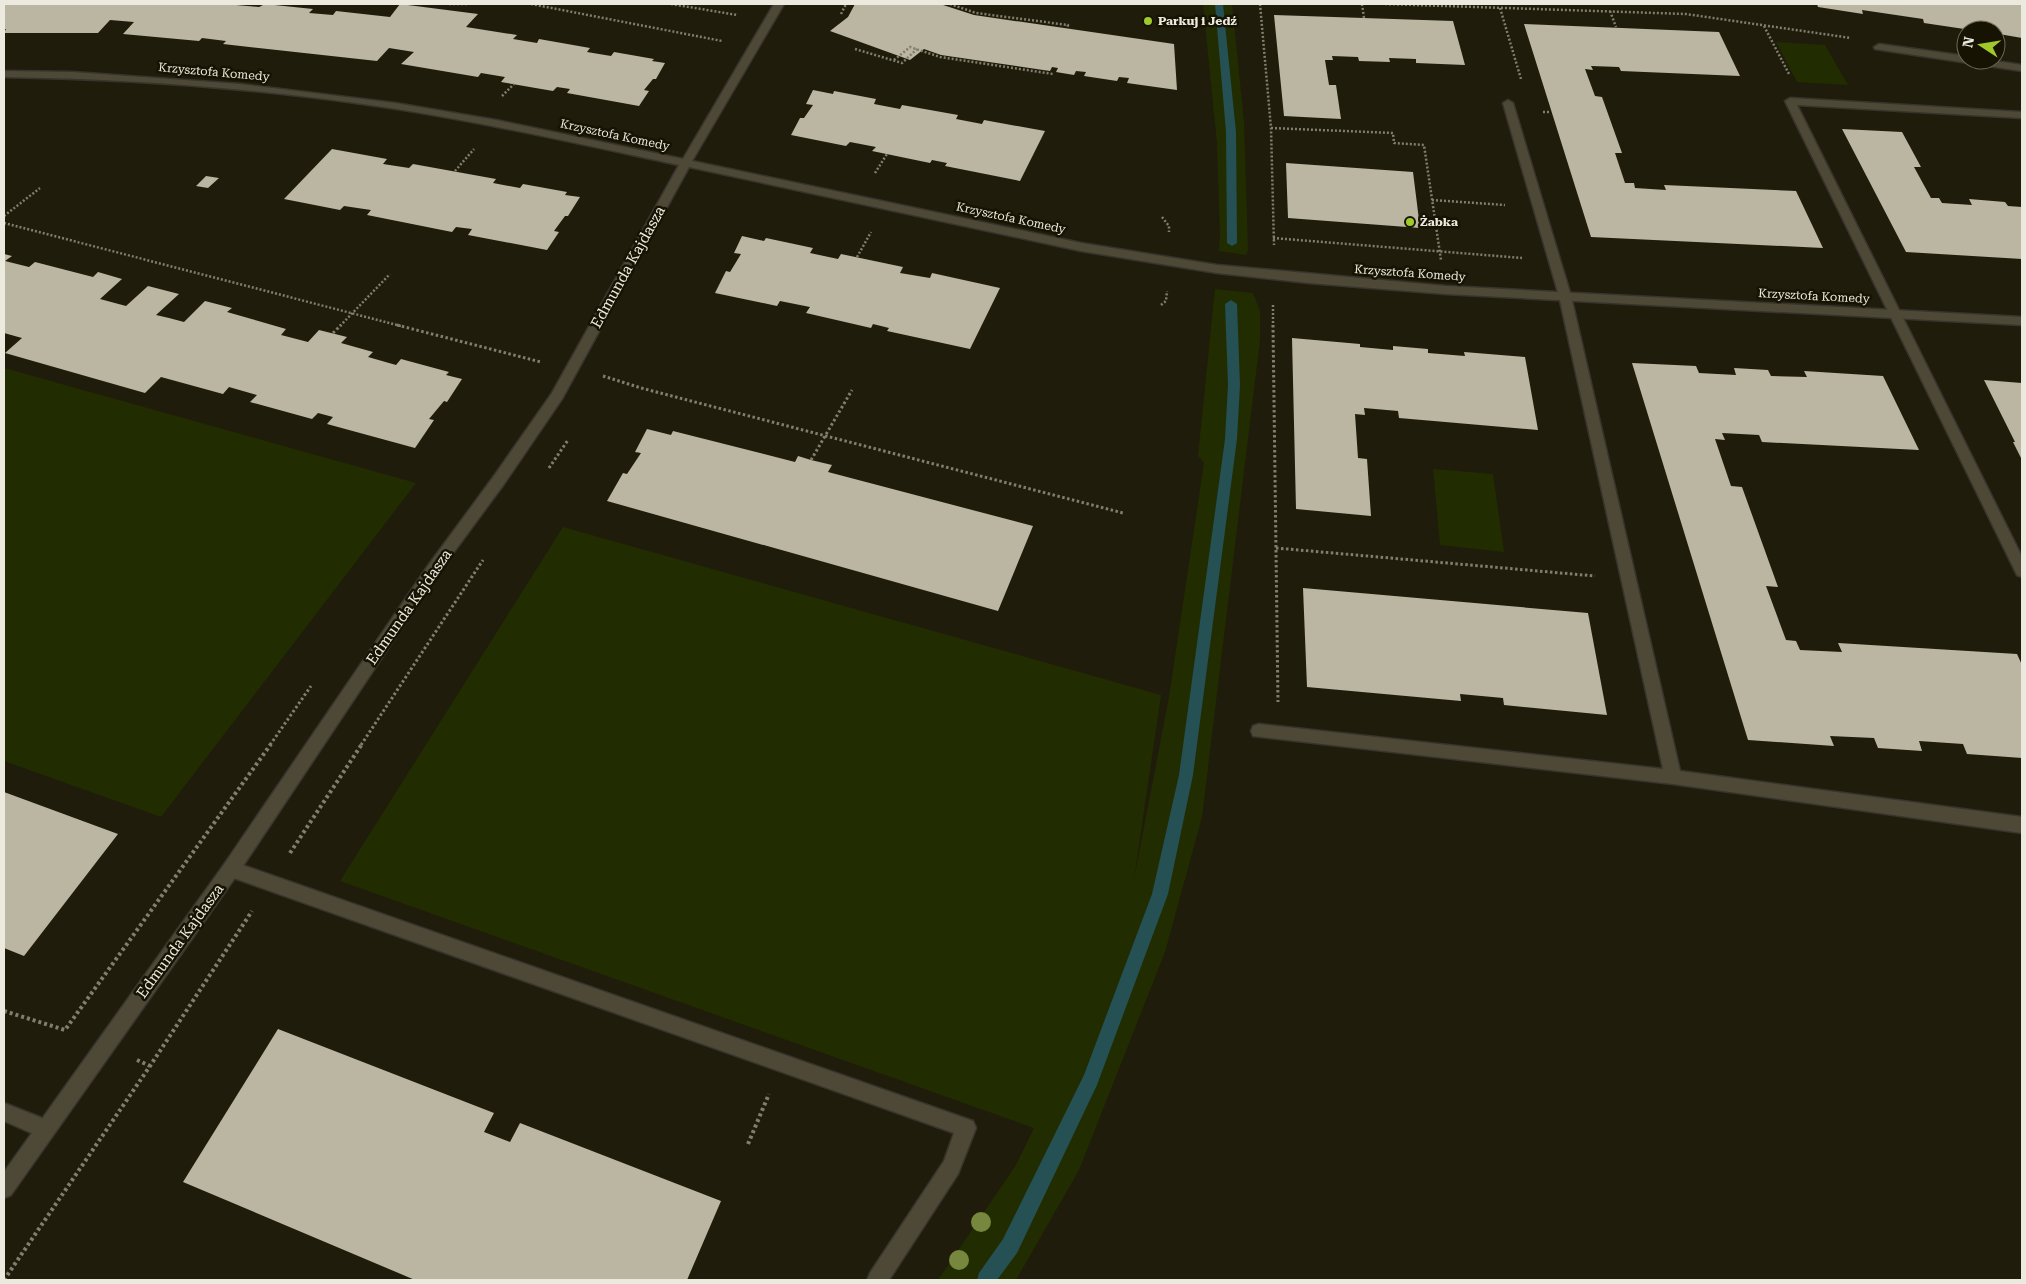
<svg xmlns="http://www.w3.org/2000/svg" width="2026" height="1284" font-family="'Roboto Serif',serif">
<rect width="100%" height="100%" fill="#201c0b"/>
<path fill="#222c01" d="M 1203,4 L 1232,4 L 1244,122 L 1248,250 L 1246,255 L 1219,251 L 1220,236 L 1217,143 Z
M 1776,42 L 1825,45 L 1848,85 L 1797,82 Z
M 1215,289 L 1253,293 L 1260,311 L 1260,340 L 1202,817 L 1165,952 L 1079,1170 L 1016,1280 L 938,1280 L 1016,1165 L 1034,1128 L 340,881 L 563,527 L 1161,695 L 1134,879 L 1169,697 L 1204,463 L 1198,456 Z
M 4,368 L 416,483 L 161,817 L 4,761 Z
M 1433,469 L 1493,474 L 1504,552 L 1440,545 Z"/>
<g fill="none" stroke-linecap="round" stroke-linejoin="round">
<path fill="#255054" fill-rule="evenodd" d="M 1215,4 L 1223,4 L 1236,132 L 1237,243 L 1232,246 L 1227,243 L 1226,132 Z
M 1231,300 L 1237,304 L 1240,385 L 1237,439 L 1193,775 L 1168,894 L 1097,1085 L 1017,1253 L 997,1280 L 977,1280 L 979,1273 L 1003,1239 L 1084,1075 L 1152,894 L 1179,775 L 1225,439 L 1228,385 L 1225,304 Z"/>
</g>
<path fill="#bbb6a1" d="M 4,4 L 237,4 L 236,5 L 259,7 L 265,4 L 313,9 L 309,13 L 333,15 L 336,11 L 390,17 L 400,4 L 478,14 L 466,27 L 517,35 L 513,39 L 537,43 L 539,39 L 590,48 L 587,52 L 611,56 L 614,52 L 654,59 L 652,61 L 665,63 L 656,79 L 653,79 L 644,90 L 649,91 L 639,106 L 567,93 L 570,89 L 557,87 L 553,91 L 501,82 L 505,77 L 481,73 L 478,77 L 401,64 L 414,52 L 389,48 L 377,61 L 223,44 L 226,41 L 202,38 L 199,41 L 123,34 L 134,22 L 110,20 L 98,33 L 4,33 L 6,29 L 4,29 Z
M 855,4 L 940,4 L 974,15 L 1174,44 L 1177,90 L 1127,83 L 1129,78 L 1119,77 L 1117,81 L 1084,76 L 1086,72 L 1076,71 L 1074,75 L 1056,72 L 1058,68 L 1052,67 L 1050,71 L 941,55 L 924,49 L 910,60 L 830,31 L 848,17 Z
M 1817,4 L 2022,4 L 2022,38 L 1999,34 L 1998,30 L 1983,28 L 1983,30 L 1971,30 L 1924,23 L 1923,19 L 1862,10 L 1863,14 L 1818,7 Z
M 1274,15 L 1453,21 L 1465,65 L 1416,63 L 1416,59 L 1389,58 L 1390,62 L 1359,61 L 1358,57 L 1332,56 L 1333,60 L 1325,60 L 1329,85 L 1336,85 L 1341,119 L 1284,116 Z
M 1524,24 L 1719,32 L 1740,76 L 1621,71 L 1619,67 L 1591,66 L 1593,70 L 1585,69 L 1595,96 L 1602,97 L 1622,153 L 1615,153 L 1625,183 L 1634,183 L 1635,188 L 1666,190 L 1664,185 L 1796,191 L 1823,248 L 1591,237 Z
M 813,90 L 833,94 L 834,91 L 876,99 L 874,104 L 900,109 L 902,105 L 958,115 L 956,119 L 982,124 L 984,120 L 1045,131 L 1020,181 L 945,166 L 947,163 L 932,160 L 930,163 L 872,151 L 876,147 L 850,142 L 846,146 L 791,135 L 800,118 L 804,118 L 813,105 L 806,104 Z
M 1842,129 L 1902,132 L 1921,167 L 1914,167 L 1931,198 L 1939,198 L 1942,203 L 1972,205 L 1969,199 L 2005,202 L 2008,206 L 2022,207 L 2022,259 L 1906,252 Z
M 332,149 L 387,159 L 383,164 L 409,168 L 413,164 L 496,179 L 493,183 L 520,188 L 523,184 L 567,192 L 565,195 L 580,197 L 568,216 L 565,216 L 554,231 L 559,232 L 547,250 L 468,235 L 472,229 L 456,227 L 452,232 L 367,215 L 371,210 L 344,206 L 340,210 L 284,199 Z
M 1286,163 L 1413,172 L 1420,228 L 1288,218 Z
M 206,176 L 219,178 L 208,188 L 196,186 Z
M 742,236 L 764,241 L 766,238 L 813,248 L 810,253 L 838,259 L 841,254 L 903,267 L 900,273 L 930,278 L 932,273 L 1000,288 L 970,349 L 887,331 L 889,328 L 873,324 L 871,328 L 806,313 L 810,307 L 780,301 L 777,306 L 715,293 L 726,271 L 730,272 L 741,254 L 734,253 Z
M 4,254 L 12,256 L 5,261 L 29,267 L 35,262 L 93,277 L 98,272 L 122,279 L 100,299 L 126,306 L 148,286 L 179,294 L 156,315 L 169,318 L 184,322 L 205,301 L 232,308 L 227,312 L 286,329 L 281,335 L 308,342 L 319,330 L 347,337 L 341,343 L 373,352 L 368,357 L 396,365 L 401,359 L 449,372 L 446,375 L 462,379 L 447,402 L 444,401 L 429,419 L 434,420 L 415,448 L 327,424 L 333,417 L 318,413 L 312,419 L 250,402 L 257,395 L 229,387 L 223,394 L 161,377 L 145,393 L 5,353 L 22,338 L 4,333 Z
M 1292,338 L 1360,344 L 1360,347 L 1393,350 L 1393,346 L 1428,349 L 1428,353 L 1465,356 L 1464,352 L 1525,357 L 1538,430 L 1399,418 L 1398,411 L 1364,408 L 1365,415 L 1355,414 L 1358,458 L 1367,459 L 1371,516 L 1296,509 Z
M 1632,363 L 1696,366 L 1699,373 L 1736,375 L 1734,368 L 1768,370 L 1771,376 L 1807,377 L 1804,371 L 1883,376 L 1919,450 L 1762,442 L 1759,435 L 1722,433 L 1725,440 L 1715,439 L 1731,486 L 1742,487 L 1778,587 L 1766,586 L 1786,640 L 1796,641 L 1800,650 L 1842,652 L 1838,643 L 2017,654 L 2022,665 L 2022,758 L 1967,754 L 1963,744 L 1919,741 L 1922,751 L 1878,748 L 1874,738 L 1830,736 L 1834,746 L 1748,740 Z
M 1984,380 L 2022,383 L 2022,460 L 2013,442 L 2015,442 Z
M 647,429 L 671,435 L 673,431 L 795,462 L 798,456 L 811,460 L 832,465 L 828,472 L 1033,526 L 998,611 L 607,501 L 623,473 L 627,474 L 641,453 L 635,452 Z
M 1303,588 L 1588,613 L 1607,715 L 1504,705 L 1503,698 L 1460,694 L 1461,701 L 1307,687 Z
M 4,792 L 118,834 L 24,956 L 4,948 Z
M 278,1029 L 494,1113 L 484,1132 L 510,1142 L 520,1123 L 721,1201 L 687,1280 L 415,1280 L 183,1182 Z"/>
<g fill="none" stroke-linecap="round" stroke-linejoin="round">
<g stroke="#37342d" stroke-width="3">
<path id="lane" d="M 1879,44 L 1966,56 L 1966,60 L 1989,60 L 2022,65 L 2022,71 L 1875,49 L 1874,47 Z
M 1790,98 L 2022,112 L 2022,118 L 1797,105 L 2022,557 L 2022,577 L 2017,575 L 1785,101 Z
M 1508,100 L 1513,103 L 1571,296 L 1680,771 L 2022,817 L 2022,833 L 1673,784 L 1253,736 L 1251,731 L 1253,726 L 1259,724 L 1663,769 L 1559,296 L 1503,103 Z
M 231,861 L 973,1121 L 976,1128 L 958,1174 L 889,1280 L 867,1280 L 870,1273 L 944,1161 L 954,1133 L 231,877 L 225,875 L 223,869 L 225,863 Z
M 4,1103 L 52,1122 L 55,1129 L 52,1136 L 45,1139 L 4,1121 Z"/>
</g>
<g stroke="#37342d" stroke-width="3">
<path id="street" d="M 774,4 L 784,4 L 692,161 L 1081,243 L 1217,265 L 1446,286 L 2022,317 L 2022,325 L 1446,294 L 1309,283 L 1217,273 L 1081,251 L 689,167 L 562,399 L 504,484 L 437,575 L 237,875 L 11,1195 L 4,1198 L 4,1172 L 225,863 L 427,567 L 494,476 L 552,393 L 679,165 C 585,145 492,124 397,109 C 267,89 135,79 4,77 L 4,71 L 72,72 L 240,84 L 395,103 L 496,120 L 683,159 Z"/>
</g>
<path stroke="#817e70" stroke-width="2.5" stroke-dasharray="2 2" stroke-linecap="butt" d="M 449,4 L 468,4
M 531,4 L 722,41
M 671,4 L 737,15
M 950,4 L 976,13 L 1068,25 L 1067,28
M 1260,4 L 1271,128 L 1274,245
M 1362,4 L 1364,18
M 1385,4 L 1686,14 L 1851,38
M 1500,8 L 1521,79
M 1610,11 L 1616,27
M 841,14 L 846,4
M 1764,26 L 1789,74
M 855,49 L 902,63 L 917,49
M 894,60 L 910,47 L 940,57 L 1053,74
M 502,96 L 514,84
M 1543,112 L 1551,112
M 1271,128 L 1393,133 L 1394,143 L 1424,145 L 1441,260
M 455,171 L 474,149
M 875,173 L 887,154
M 1432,200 L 1505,205
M 4,216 L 40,188
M 1162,217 L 1169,226 L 1169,232
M 4,223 L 401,326
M 1273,238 L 1522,258
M 857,257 L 871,232
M 1161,305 L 1166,301 L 1167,291
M 1273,305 L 1273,326
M 340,326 L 390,274"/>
<path stroke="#817e70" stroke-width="3" stroke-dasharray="2.5 2.5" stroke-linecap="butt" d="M 397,325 L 541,362
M 1273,325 L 1278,702
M 333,333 L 341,325
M 603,376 L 641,388 L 1123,513
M 811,460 L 852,390
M 549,468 L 568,440
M 1276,548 L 1595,576
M 270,745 L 311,686
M 361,745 L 483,560"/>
<path stroke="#817e70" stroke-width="4" stroke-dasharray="3 3" stroke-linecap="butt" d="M 290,853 L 362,744
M 4,1011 L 65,1030 L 271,744
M 137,1060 L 150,1066
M 748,1144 L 769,1094
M 4,1280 L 150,1066 L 252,911"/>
<use href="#lane" fill="#4e4937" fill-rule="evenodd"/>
<use href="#street" fill="#4e4937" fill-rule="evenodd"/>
</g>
<g fill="#77873d">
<circle cx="981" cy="1222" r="10"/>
<circle cx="959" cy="1260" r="10"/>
</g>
<g fill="#a0c92c" stroke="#171303" stroke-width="2">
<circle cx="1148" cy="21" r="5"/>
<circle cx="1410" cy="222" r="5"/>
</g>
<g text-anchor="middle" stroke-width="5" stroke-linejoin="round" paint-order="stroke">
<g font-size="12" font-weight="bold" fill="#eceadf" stroke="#171303" text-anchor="start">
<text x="1158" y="25">Parkuj i Jedź</text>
<text x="1420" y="226">Żabka</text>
</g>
<g font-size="12" fill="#eceadf" stroke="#171303">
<text transform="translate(214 72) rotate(5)" y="4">Krzysztofa Komedy</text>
<text transform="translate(615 135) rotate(12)" y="4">Krzysztofa Komedy</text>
<text transform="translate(1011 218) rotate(12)" y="4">Krzysztofa Komedy</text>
<text transform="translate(1410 273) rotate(4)" y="4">Krzysztofa Komedy</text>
<text transform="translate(1814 296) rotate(3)" y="4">Krzysztofa Komedy</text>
</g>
<g font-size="15" fill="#eceadf" stroke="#171303">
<text transform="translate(628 267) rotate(-61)" y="5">Edmunda Kajdasza</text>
<text transform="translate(409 607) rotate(-55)" y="5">Edmunda Kajdasza</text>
<text transform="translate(180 941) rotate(-54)" y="5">Edmunda Kajdasza</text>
</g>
</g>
<rect width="2026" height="1284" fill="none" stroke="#eceadf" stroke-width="10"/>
<g transform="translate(1981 45) rotate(282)"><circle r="24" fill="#171303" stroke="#6c695b"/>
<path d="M0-4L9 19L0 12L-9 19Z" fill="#a0c92c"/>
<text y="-8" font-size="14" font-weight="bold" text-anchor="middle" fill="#eceadf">N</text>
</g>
</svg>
